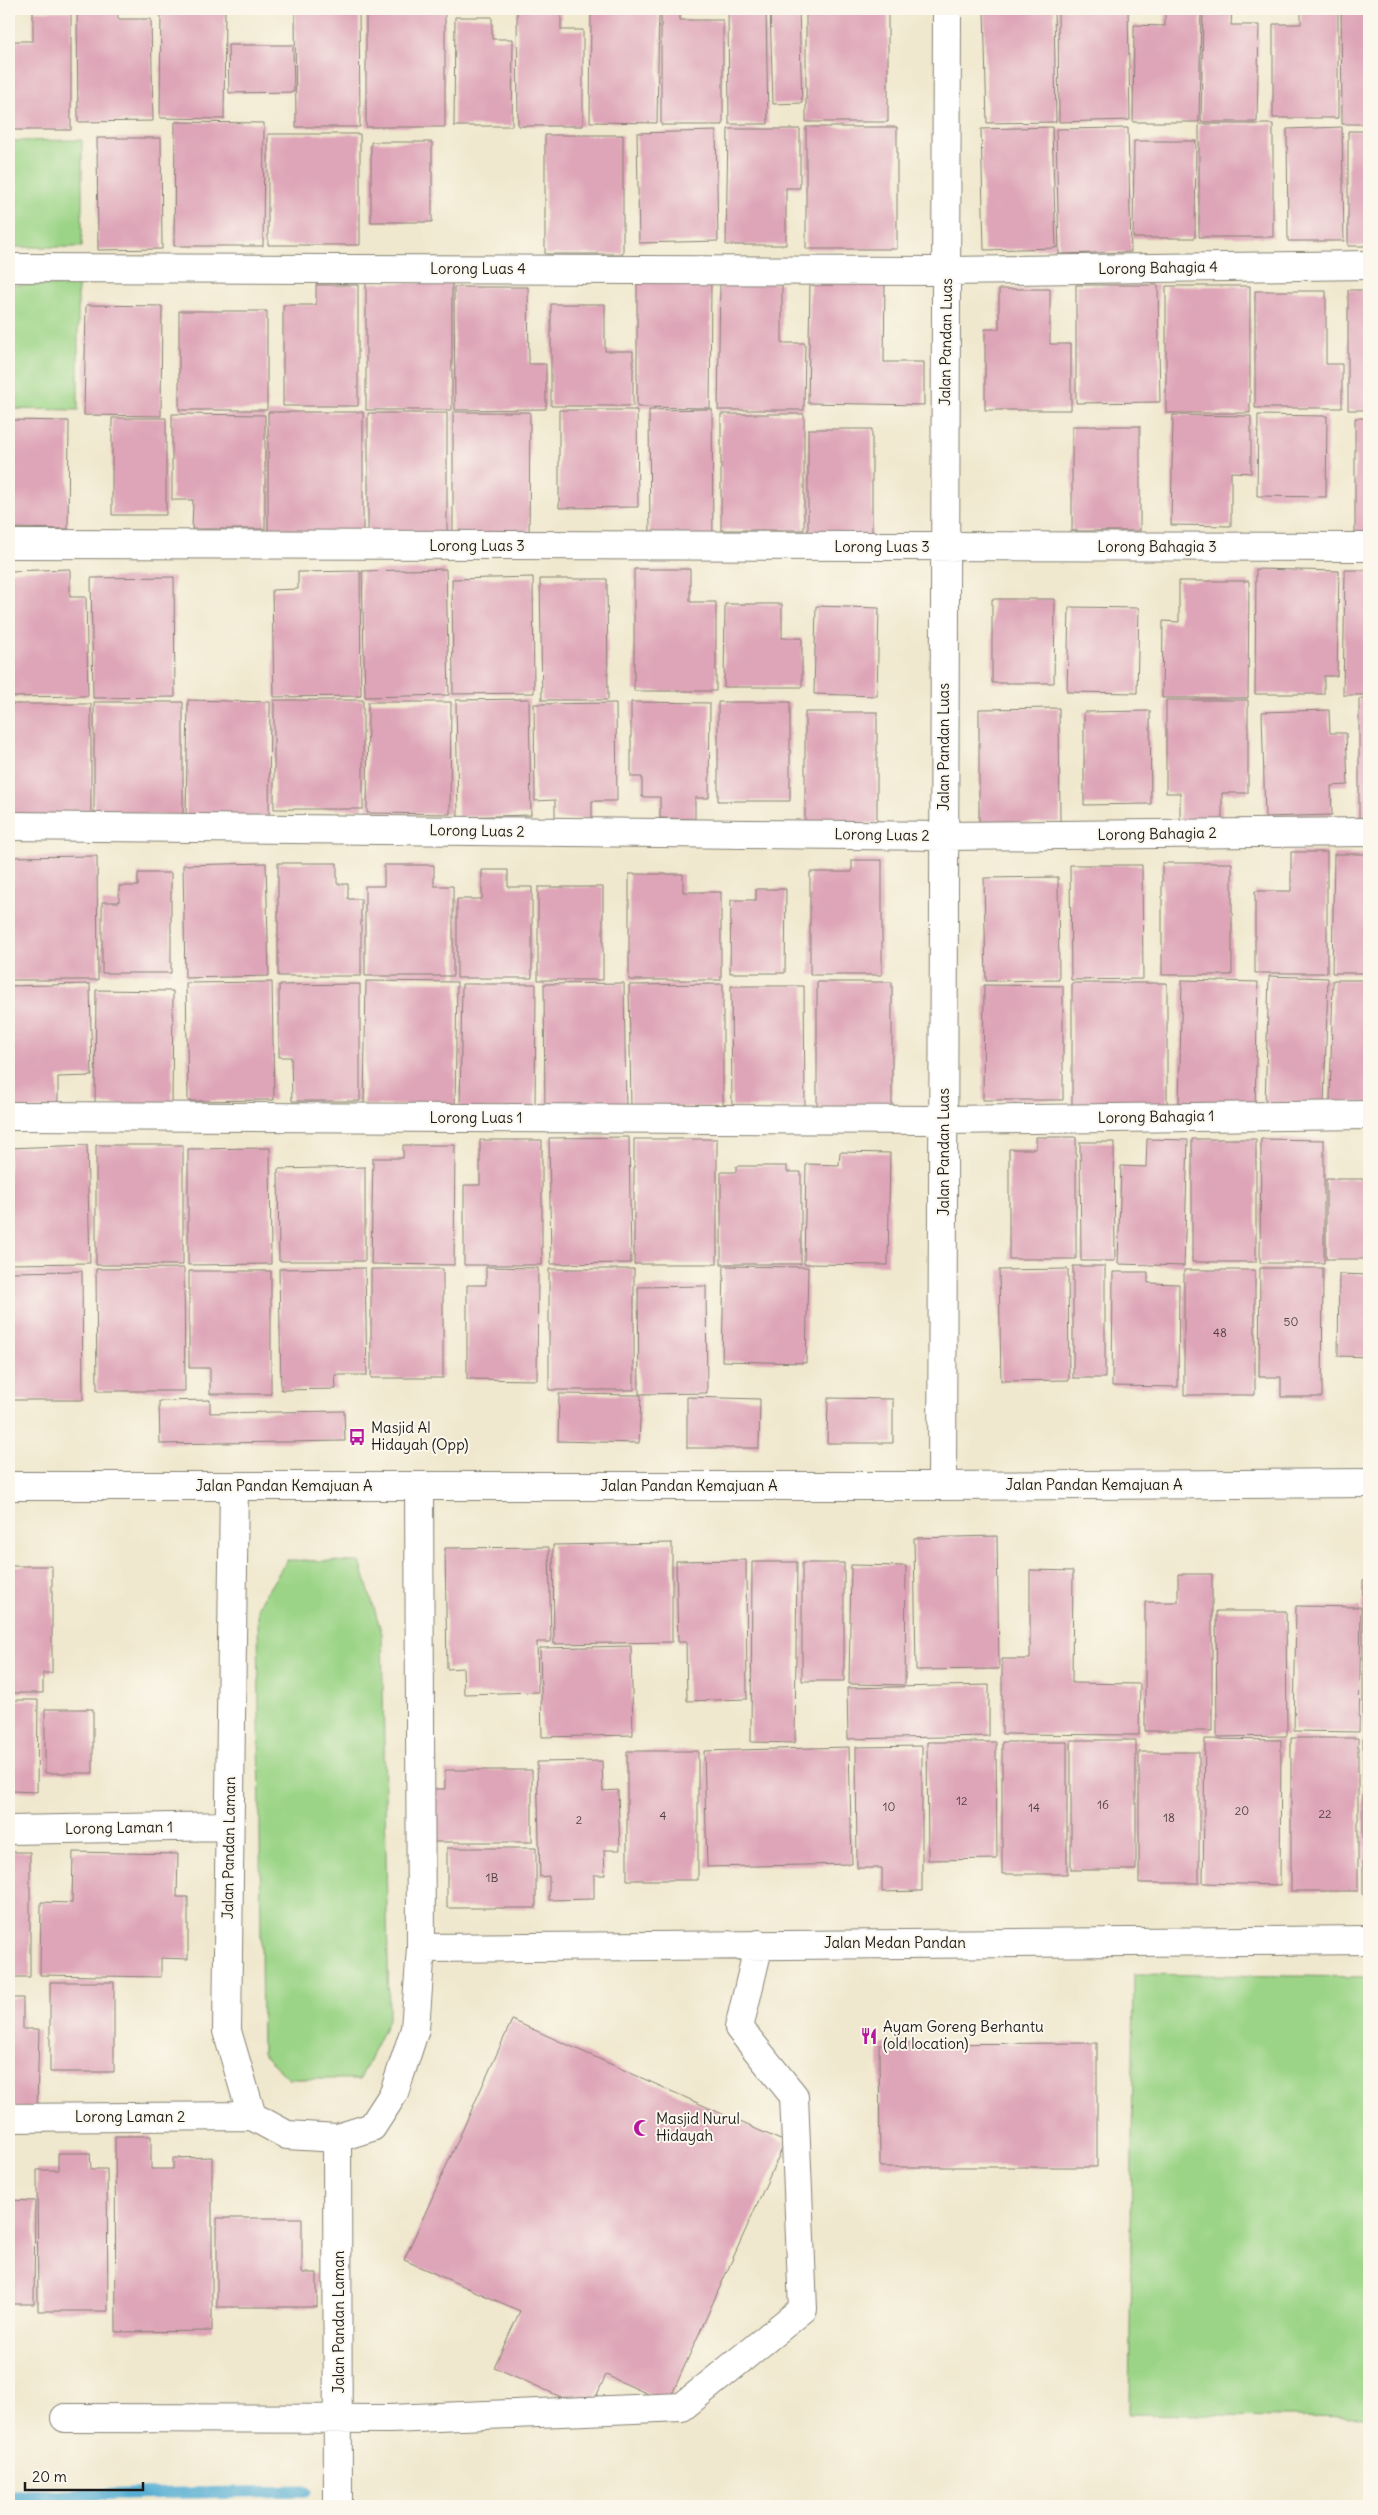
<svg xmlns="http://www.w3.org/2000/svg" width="1378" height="2515" font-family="Delius,sans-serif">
<rect width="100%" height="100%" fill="#fbf7ec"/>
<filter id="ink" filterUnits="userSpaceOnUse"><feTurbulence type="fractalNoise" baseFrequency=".02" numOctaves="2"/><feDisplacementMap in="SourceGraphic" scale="10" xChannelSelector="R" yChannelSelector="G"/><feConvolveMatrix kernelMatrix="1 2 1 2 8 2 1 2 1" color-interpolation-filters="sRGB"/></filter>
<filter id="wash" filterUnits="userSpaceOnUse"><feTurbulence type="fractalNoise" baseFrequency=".0096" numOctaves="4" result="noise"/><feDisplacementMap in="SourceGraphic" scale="20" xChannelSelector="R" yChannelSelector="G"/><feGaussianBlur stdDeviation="1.12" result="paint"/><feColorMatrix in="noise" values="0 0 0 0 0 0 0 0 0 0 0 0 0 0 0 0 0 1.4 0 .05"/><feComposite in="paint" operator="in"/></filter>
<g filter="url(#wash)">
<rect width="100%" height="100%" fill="#f0e8ce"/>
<path fill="#9bd486" stroke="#5c7851" d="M 82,140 L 82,247 L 9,247 L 9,141 Z
M 9,285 L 78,285 L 78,410 L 9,409 Z
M 287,1560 L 360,1562 L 382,1634 L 389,2018 L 360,2079 L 289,2079 L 262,2053 L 258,1606 Z
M 1134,1974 L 1369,1977 L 1369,2417 L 1129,2414 Z"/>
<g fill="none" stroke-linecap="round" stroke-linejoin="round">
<path stroke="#54add2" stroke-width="11" d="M 9,2496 L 306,2491"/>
</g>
<g id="blocks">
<path fill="#dea5b8" d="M 77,9 L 118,9 L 118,19 L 151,19 L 153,121 L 78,122 Z
M 161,9 L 225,9 L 224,119 L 160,118 Z
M 295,9 L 359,9 L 360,127 L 296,127 Z
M 366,9 L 445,9 L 445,127 L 366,127 Z
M 517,9 L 561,9 L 561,30 L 583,30 L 583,126 L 518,126 Z
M 591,9 L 659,9 L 657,123 L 590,122 Z
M 661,9 L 680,9 L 680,20 L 723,20 L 723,125 L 661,125 Z
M 728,9 L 766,9 L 768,124 L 729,124 Z
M 770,9 L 799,9 L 802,103 L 773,104 Z
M 806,9 L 888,9 L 888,122 L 806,122 Z
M 984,9 L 1054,9 L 1056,122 L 987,123 Z
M 1058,9 L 1128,9 L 1130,120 L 1059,122 Z
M 1165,9 L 1201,9 L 1199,122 L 1133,122 L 1134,25 L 1165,26 Z
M 1203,9 L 1232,9 L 1231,25 L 1259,25 L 1257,122 L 1201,122 Z
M 1301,9 L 1338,9 L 1338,118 L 1273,118 L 1273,24 L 1301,24 Z
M 1341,9 L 1369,9 L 1369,124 L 1342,124 Z
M 33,11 L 71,11 L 71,130 L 9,130 L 9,41 L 33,41 Z
M 455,17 L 492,17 L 492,39 L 513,39 L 512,126 L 454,126 Z
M 228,45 L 293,45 L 294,92 L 229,93 Z
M 175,122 L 264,123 L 263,246 L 174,246 Z
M 1199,124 L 1273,124 L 1273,237 L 1199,237 Z
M 806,127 L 897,127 L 897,249 L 806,249 Z
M 1052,127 L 1056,248 L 984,250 L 981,129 Z
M 1342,127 L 1344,241 L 1288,241 L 1287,129 Z
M 1128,128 L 1131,252 L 1059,254 L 1056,129 Z
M 728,129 L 800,129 L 800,188 L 786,188 L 786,245 L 726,245 Z
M 716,131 L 718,241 L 639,243 L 637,133 Z
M 1348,131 L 1369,131 L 1369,246 L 1348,246 Z
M 268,134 L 360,134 L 360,245 L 268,245 Z
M 545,135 L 623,135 L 623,254 L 545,254 Z
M 97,138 L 161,138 L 162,249 L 98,250 Z
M 1134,141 L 1196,141 L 1195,238 L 1133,238 Z
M 371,142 L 432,142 L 432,222 L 371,222 Z
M 637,281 L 711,281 L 710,408 L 637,407 Z
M 720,282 L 782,283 L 782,343 L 805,343 L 804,410 L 718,410 Z
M 810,282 L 885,283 L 884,362 L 924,362 L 924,405 L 808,403 Z
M 366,283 L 452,283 L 452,410 L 366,410 Z
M 316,285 L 358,285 L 358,406 L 283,406 L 283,305 L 316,305 Z
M 1076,285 L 1158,285 L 1160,402 L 1076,403 Z
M 1166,286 L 1250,286 L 1250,413 L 1166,413 Z
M 454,287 L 528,287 L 529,364 L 546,364 L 546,409 L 455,410 Z
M 999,289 L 1050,289 L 1050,344 L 1071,344 L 1071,410 L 985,410 L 985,329 L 999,329 Z
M 1348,290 L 1369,290 L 1369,410 L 1348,410 Z
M 1255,291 L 1326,291 L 1326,364 L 1342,364 L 1342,408 L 1255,408 Z
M 551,304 L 605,304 L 605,351 L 633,351 L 633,406 L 551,406 Z
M 86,305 L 162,306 L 161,416 L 84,415 Z
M 179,311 L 267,311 L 267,410 L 179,410 Z
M 712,409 L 713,538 L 650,538 L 649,410 Z
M 559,410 L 637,410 L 638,507 L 559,508 Z
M 268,412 L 363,412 L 363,536 L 268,536 Z
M 453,412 L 530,412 L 529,536 L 453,536 Z
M 368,413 L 447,413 L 447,536 L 368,536 Z
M 172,414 L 265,415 L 265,529 L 192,529 L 193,500 L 172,500 Z
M 721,414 L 804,414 L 804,530 L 721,530 Z
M 1173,415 L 1251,416 L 1251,473 L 1231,472 L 1231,526 L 1171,525 Z
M 1258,415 L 1327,416 L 1326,497 L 1257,496 Z
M 112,418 L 166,418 L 166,515 L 112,515 Z
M 1355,418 L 1369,418 L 1369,532 L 1355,533 Z
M 9,420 L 69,421 L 68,529 L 9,528 Z
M 1072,426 L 1140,426 L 1140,531 L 1072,531 Z
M 808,429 L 872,429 L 872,538 L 808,538 Z
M 70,569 L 70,597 L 86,597 L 88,696 L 9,697 L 9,571 Z
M 446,569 L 449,695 L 365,697 L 362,571 Z
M 634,569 L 690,569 L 690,602 L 716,602 L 716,691 L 634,691 Z
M 1256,569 L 1339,571 L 1337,676 L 1324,676 L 1324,694 L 1255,694 Z
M 1345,570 L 1369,570 L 1369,695 L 1343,695 Z
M 360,571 L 361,696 L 274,697 L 272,590 L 298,589 L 298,572 Z
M 174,577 L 175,697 L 93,698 L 91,578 Z
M 533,577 L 534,693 L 453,694 L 452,579 Z
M 540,579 L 607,579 L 608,700 L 542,700 Z
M 1179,581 L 1249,581 L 1248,698 L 1162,698 L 1163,621 L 1179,622 Z
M 992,599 L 1055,599 L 1054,683 L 992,683 Z
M 725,604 L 782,604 L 782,638 L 802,638 L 802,687 L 724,687 Z
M 816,606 L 879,608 L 877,696 L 814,694 Z
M 1069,607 L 1139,608 L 1137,693 L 1067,692 Z
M 529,699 L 531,815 L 458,817 L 456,700 Z
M 1359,699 L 1369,699 L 1369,819 L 1359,819 Z
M 188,700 L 270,702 L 269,817 L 186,817 Z
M 274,700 L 363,700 L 363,809 L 274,809 Z
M 1166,700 L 1248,700 L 1248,793 L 1222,793 L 1222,822 L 1180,822 L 1180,793 L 1166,793 Z
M 94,702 L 183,702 L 183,815 L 94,815 Z
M 368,702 L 451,702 L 450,814 L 367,813 Z
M 631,702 L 710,703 L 709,798 L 695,798 L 695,819 L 660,818 L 660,797 L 642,797 L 642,777 L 631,777 Z
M 718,702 L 790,702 L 790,801 L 718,801 Z
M 616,703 L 617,801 L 592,801 L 592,819 L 555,819 L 555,800 L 535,801 L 534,704 Z
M 9,704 L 91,704 L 91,821 L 9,821 Z
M 1059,708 L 1060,822 L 979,823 L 979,709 Z
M 1329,710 L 1330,733 L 1346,733 L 1348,785 L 1331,786 L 1332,815 L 1265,817 L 1262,712 Z
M 1150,711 L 1151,804 L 1084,805 L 1084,712 Z
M 805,712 L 877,712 L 877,823 L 805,823 Z
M 1291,852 L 1327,852 L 1327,973 L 1255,973 L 1255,891 L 1291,891 Z
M 1334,854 L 1369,854 L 1369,973 L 1332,973 Z
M 97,856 L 98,980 L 9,980 L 9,857 Z
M 852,860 L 882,860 L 882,975 L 810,975 L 810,872 L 852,872 Z
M 266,863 L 269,976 L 185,978 L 183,865 Z
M 278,863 L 337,863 L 337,884 L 348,884 L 348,899 L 361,899 L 361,976 L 278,976 Z
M 1162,863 L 1232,863 L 1232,975 L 1162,975 Z
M 384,865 L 434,865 L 434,886 L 453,886 L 453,976 L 365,976 L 365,886 L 384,886 Z
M 1070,865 L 1142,865 L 1143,979 L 1071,980 Z
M 482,870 L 508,870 L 508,887 L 532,887 L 532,978 L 457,978 L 457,899 L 482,899 Z
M 138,873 L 171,873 L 171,973 L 102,973 L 102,902 L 119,902 L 119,886 L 138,886 Z
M 629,874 L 683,874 L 683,892 L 721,892 L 721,980 L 629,980 Z
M 1058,877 L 1059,980 L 986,981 L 984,878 Z
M 538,887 L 603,887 L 603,980 L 538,980 Z
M 756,889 L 786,889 L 785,973 L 730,973 L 731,900 L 756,900 Z
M 1269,976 L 1328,978 L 1324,1107 L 1265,1105 Z
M 1182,980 L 1258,982 L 1255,1105 L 1179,1103 Z
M 1333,980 L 1369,980 L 1369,1103 L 1330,1101 Z
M 366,981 L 457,982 L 455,1106 L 364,1105 Z
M 272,982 L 274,1100 L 188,1101 L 186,983 Z
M 817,982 L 892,982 L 892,1108 L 817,1108 Z
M 624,983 L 626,1109 L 545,1110 L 544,984 Z
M 1072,983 L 1167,983 L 1167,1107 L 1072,1107 Z
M 90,984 L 92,1076 L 58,1077 L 58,1108 L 9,1110 L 9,986 Z
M 360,984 L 360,1101 L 292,1101 L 291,1057 L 279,1057 L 279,985 Z
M 462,984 L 536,984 L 535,1109 L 460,1109 Z
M 723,984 L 723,1107 L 631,1108 L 629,985 Z
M 984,985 L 1063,986 L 1063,1100 L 983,1100 Z
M 731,986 L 804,986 L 805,1107 L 732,1107 Z
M 96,990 L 173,991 L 172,1105 L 95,1104 Z
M 629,1137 L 631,1263 L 551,1264 L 549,1138 Z
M 1036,1137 L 1076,1137 L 1076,1259 L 1009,1259 L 1009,1149 L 1036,1149 Z
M 634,1139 L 717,1139 L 717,1264 L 634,1264 Z
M 1147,1139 L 1188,1140 L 1184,1266 L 1118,1264 L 1121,1166 L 1146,1167 Z
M 1192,1139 L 1256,1139 L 1256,1262 L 1192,1262 Z
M 1261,1139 L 1324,1140 L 1324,1263 L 1260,1263 Z
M 480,1140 L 542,1140 L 542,1265 L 464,1265 L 464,1185 L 480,1185 Z
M 1080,1142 L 1114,1142 L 1115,1261 L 1081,1261 Z
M 87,1145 L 90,1263 L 9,1264 L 9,1148 Z
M 96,1145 L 183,1145 L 183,1265 L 96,1265 Z
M 403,1145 L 455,1145 L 454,1265 L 371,1264 L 373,1158 L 403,1158 Z
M 270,1148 L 271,1264 L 188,1265 L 188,1149 Z
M 840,1152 L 890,1153 L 888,1265 L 804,1264 L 806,1164 L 839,1165 Z
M 736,1166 L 787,1166 L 787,1172 L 801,1172 L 801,1264 L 721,1264 L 721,1172 L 736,1172 Z
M 365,1167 L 365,1261 L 279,1261 L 278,1169 Z
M 1326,1179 L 1369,1179 L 1369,1259 L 1326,1259 Z
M 724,1266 L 808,1267 L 806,1363 L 722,1361 Z
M 1073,1266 L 1105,1266 L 1105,1378 L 1073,1378 Z
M 486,1267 L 538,1268 L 537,1380 L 467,1379 L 467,1285 L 486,1285 Z
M 184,1268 L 185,1391 L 97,1391 L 96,1269 Z
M 365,1268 L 367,1375 L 335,1375 L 336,1389 L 281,1390 L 279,1269 Z
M 1260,1268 L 1323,1268 L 1322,1397 L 1281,1397 L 1281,1377 L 1259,1377 Z
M 371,1269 L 443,1269 L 443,1378 L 371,1378 Z
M 549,1269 L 634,1269 L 634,1390 L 549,1390 Z
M 1068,1269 L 1069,1380 L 1001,1381 L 999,1270 Z
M 1184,1270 L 1255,1270 L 1255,1395 L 1184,1395 Z
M 82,1271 L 83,1400 L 9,1400 L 9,1272 Z
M 189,1271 L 271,1271 L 271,1394 L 210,1394 L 210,1368 L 189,1368 Z
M 1113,1272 L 1148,1272 L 1148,1283 L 1179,1284 L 1178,1387 L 1112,1386 Z
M 1339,1274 L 1369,1275 L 1369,1357 L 1338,1356 Z
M 706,1286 L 707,1393 L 639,1394 L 638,1287 Z
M 559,1394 L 641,1395 L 639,1443 L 558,1441 Z
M 687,1397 L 760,1399 L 759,1448 L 687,1448 Z
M 828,1398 L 893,1399 L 893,1443 L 827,1443 Z
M 210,1400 L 210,1413 L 344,1411 L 345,1441 L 160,1444 L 159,1401 Z
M 997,1536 L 999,1669 L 916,1670 L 914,1538 Z
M 672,1543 L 672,1642 L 554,1644 L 553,1545 Z
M 549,1547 L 551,1642 L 537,1642 L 538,1692 L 464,1694 L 463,1668 L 447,1669 L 445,1548 Z
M 746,1560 L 747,1699 L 687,1701 L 686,1642 L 678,1642 L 676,1561 Z
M 752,1562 L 797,1562 L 795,1743 L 751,1742 Z
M 802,1563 L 844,1563 L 844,1681 L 802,1681 Z
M 851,1565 L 906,1566 L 905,1685 L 849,1684 Z
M 9,1566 L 52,1566 L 52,1673 L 43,1673 L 43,1693 L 9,1693 Z
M 1030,1570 L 1073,1571 L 1072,1683 L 1140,1684 L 1139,1735 L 1002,1734 L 1002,1659 L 1030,1659 Z
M 1178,1574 L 1212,1574 L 1212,1731 L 1145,1731 L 1145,1602 L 1178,1602 Z
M 1363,1580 L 1369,1580 L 1369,1732 L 1363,1732 Z
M 1296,1606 L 1361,1607 L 1359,1732 L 1294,1731 Z
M 1216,1611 L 1286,1611 L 1287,1736 L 1217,1737 Z
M 631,1646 L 633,1735 L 542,1737 L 540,1648 Z
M 989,1685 L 989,1736 L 848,1739 L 847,1688 Z
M 9,1700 L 38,1700 L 37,1792 L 11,1791 L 10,1810 Z
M 45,1709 L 93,1709 L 93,1773 L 45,1773 Z
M 1291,1738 L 1358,1738 L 1358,1891 L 1291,1891 Z
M 1363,1738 L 1369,1738 L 1369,1895 L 1363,1895 Z
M 1205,1739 L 1281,1740 L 1280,1885 L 1203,1883 Z
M 1071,1740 L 1136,1740 L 1136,1870 L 1071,1870 Z
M 927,1742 L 996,1742 L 997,1859 L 928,1860 Z
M 1002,1742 L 1067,1742 L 1067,1874 L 1002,1874 Z
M 922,1746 L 922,1891 L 882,1892 L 882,1868 L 857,1868 L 856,1747 Z
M 849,1747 L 852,1864 L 707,1867 L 704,1751 Z
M 627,1751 L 698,1751 L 698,1880 L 627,1880 Z
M 1139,1752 L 1199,1752 L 1199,1883 L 1139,1883 Z
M 602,1761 L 603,1791 L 618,1790 L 620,1850 L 604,1850 L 605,1875 L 594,1875 L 594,1899 L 549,1900 L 549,1876 L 540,1877 L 537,1762 Z
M 445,1770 L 532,1770 L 532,1842 L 432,1842 L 432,1789 L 445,1789 Z
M 447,1848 L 536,1848 L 536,1908 L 447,1908 Z
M 9,1852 L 30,1852 L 30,1977 L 9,1977 Z
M 73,1852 L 178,1854 L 177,1897 L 188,1897 L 188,1959 L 161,1958 L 161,1977 L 40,1975 L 41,1902 L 72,1903 Z
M 50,1982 L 114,1982 L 114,2072 L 50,2072 Z
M 9,1998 L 23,1998 L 23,2029 L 39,2029 L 37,2108 L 9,2108 Z
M 512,2020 L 785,2142 L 668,2403 L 606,2375 L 590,2410 L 494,2367 L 520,2311 L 404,2260 Z
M 1097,2043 L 1097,2167 L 880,2167 L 879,2044 Z
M 115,2136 L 151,2136 L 151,2169 L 173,2169 L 173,2158 L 212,2157 L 212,2331 L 116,2332 Z
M 58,2153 L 90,2153 L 91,2169 L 107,2169 L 108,2311 L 38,2311 L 37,2170 L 58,2170 Z
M 9,2200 L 35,2201 L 34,2304 L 9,2304 Z
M 217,2218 L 302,2218 L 302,2273 L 317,2273 L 317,2307 L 217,2307 Z"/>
</g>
</g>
<g filter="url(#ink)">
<use href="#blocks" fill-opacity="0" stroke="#868275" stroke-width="1"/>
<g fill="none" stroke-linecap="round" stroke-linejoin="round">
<g stroke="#868275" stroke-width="30">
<path id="minor" d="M 9,268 L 946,271 L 1369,265
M 9,544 L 1369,547
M 9,826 L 944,836 L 1369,832
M 9,1116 L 944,1120 L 1369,1115
M 9,1486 L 942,1486 L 1369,1483
M 234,1486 L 227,2031 L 252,2116 L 287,2135 L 337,2138 L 372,2127 L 394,2093 L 415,2029 L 421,1948 L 419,1486
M 942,1486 L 947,9
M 9,1830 L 229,1826
M 421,1948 L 1369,1940
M 9,2118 L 252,2116
M 337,2138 L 338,2506
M 65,2418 L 390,2419 L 682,2407 L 803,2309 L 794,2096 L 739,2028 L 759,1944"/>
</g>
<use href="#minor" stroke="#fff" stroke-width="28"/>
</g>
</g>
<defs>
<g id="bus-bare" transform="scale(1.35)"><path d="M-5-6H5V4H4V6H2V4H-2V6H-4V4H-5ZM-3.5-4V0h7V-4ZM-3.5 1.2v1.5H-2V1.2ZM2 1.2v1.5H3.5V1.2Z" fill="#b5179e" stroke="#fbf7ec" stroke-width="2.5" paint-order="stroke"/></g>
<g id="restaurant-bare" transform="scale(1.35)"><path d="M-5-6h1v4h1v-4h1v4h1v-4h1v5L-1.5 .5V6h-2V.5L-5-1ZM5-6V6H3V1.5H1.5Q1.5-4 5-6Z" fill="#b5179e" stroke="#fbf7ec" stroke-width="2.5" paint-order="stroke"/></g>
<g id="mosque-bare" transform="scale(1.35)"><path d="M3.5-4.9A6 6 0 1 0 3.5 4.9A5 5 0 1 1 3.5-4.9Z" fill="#b5179e" stroke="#fbf7ec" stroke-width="2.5" paint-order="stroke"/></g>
</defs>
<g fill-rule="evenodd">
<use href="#bus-bare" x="357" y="1437"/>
<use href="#restaurant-bare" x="869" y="2036"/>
<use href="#mosque-bare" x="642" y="2128"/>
</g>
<g text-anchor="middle" stroke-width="4" stroke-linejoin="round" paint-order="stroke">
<g font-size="12" fill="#4c3e43">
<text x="1291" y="1326">50</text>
<text x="1220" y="1337">48</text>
<text x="962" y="1805">12</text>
<text x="1103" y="1809">16</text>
<text x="889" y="1811">10</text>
<text x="1034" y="1812">14</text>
<text x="1242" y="1815">20</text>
<text x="1325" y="1818">22</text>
<text x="663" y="1820">4</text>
<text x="1169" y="1822">18</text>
<text x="579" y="1824">2</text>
<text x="492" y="1882">1B</text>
</g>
<g font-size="15" fill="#1c1c1c" stroke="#fbf7ec">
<text transform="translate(1158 268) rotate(-1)" y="5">Lorong Bahagia 4</text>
<text x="478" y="274">Lorong Luas 4</text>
<text transform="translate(946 342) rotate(-89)" y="5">Jalan Pandan Luas</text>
<text x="477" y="551">Lorong Luas 3</text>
<text x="882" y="552">Lorong Luas 3</text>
<text x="1157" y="552">Lorong Bahagia 3</text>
<text transform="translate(944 747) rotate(-90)" y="5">Jalan Pandan Luas</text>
<text transform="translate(477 831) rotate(1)" y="5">Lorong Luas 2</text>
<text transform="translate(1157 834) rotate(-1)" y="5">Lorong Bahagia 2</text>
<text transform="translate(882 835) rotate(1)" y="5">Lorong Luas 2</text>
<text transform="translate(1156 1117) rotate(-1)" y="5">Lorong Bahagia 1</text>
<text x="476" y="1123">Lorong Luas 1</text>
<text transform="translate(944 1152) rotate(-90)" y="5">Jalan Pandan Luas</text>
<text x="1094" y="1490">Jalan Pandan Kemajuan A</text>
<text x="284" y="1491">Jalan Pandan Kemajuan A</text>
<text x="689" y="1491">Jalan Pandan Kemajuan A</text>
<text transform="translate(119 1828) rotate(-1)" y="5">Lorong Laman 1</text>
<text transform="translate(229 1848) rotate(-89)" y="5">Jalan Pandan Laman</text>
<text x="895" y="1948">Jalan Medan Pandan</text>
<text x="130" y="2122">Lorong Laman 2</text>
<text transform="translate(339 2322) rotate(-90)" y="5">Jalan Pandan Laman</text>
</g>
<g font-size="15" fill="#1c1c1c" stroke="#fbf7ec" text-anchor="start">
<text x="371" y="1433">Masjid Al<tspan x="371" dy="17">Hidayah (Opp)</tspan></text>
<text x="883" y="2032">Ayam Goreng Berhantu<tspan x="883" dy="17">(old location)</tspan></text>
<text x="656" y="2124">Masjid Nurul<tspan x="656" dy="17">Hidayah</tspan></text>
</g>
</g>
<rect width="1378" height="2515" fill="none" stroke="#fbf7ec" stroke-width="30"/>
<path d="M25 2482v8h118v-8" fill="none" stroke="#1c1c1c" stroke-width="2.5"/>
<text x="32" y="2482" font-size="15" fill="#1c1c1c" stroke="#fbf7ec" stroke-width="4" paint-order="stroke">20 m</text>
</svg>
